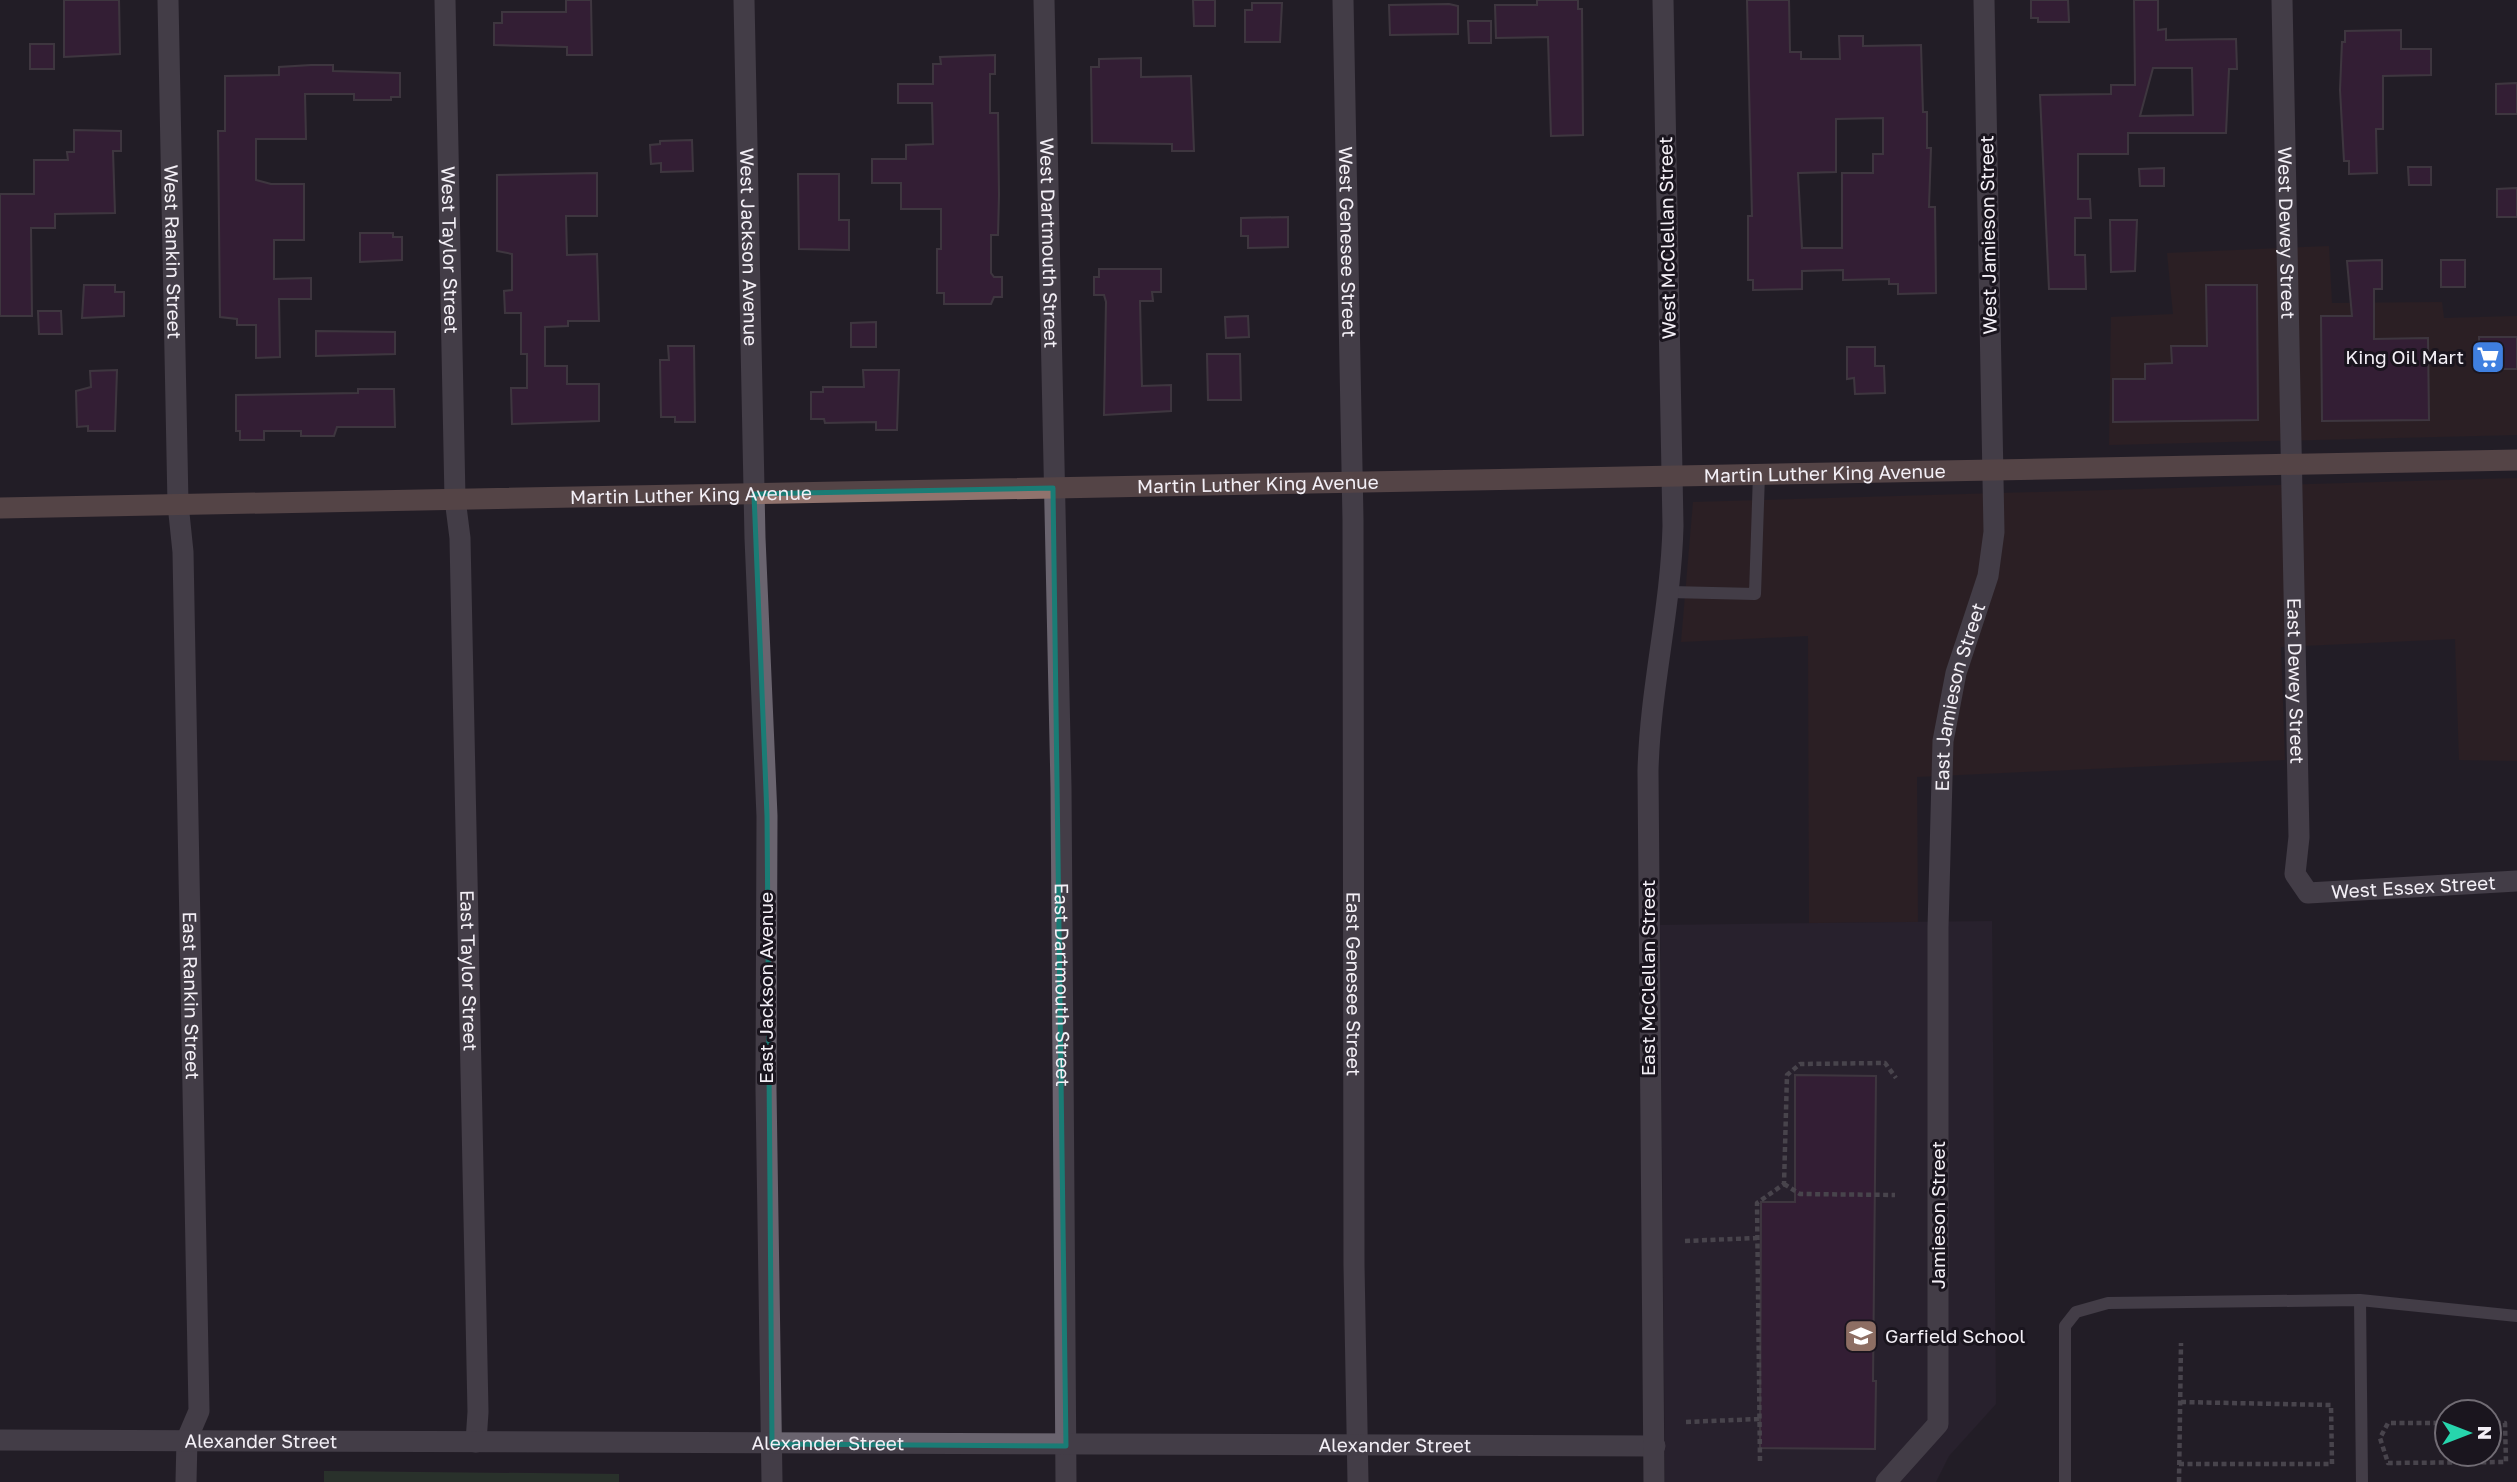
<svg xmlns="http://www.w3.org/2000/svg" width="2517" height="1482" font-family="'Golos Text',sans-serif">
<rect width="100%" height="100%" fill="#231e27"/>
<path fill="#352222" d="M 2329,246 L 2332,303 L 2442,302 L 2444,318 L 2517,316 L 2517,435 L 2109,445 L 2111,317 L 2173,314 L 2167,253 Z
M 2517,478 L 2517,761 L 2459,760 L 2455,639 L 2281,647 L 2285,760 L 1917,777 L 1918,922 L 1809,923 L 1808,636 L 1681,642 L 1693,502 Z"/>
<path fill="#2f2635" d="M 1992,921 L 1996,1404 L 1949,1456 L 1936,1482 L 1665,1482 L 1660,925 Z"/>
<path fill="#324b32" d="M 324,1471 L 619,1474 L 619,1482 L 324,1482 Z"/>
<path fill="#482045" stroke="#60565e" stroke-width="2" fill-rule="evenodd" d="M 64,0 L 119,0 L 120,54 L 64,57 Z
M 566,0 L 591,0 L 592,55 L 567,55 L 567,47 L 494,45 L 494,23 L 502,23 L 502,12 L 566,12 Z
M 1193,0 L 1215,0 L 1215,26 L 1194,26 Z
M 1537,0 L 1578,0 L 1578,9 L 1582,9 L 1583,135 L 1551,136 L 1548,37 L 1496,38 L 1495,5 L 1537,5 Z
M 1747,0 L 1789,0 L 1790,52 L 1801,52 L 1801,59 L 1840,59 L 1839,36 L 1863,36 L 1863,46 L 1921,45 L 1923,112 L 1927,112 L 1927,148 L 1931,148 L 1929,207 L 1935,207 L 1936,293 L 1898,294 L 1898,284 L 1889,284 L 1889,279 L 1843,280 L 1843,270 L 1802,271 L 1802,289 L 1753,290 L 1753,280 L 1748,280 L 1748,216 L 1752,216 ZM 1883,118 L 1883,154 L 1873,154 L 1873,173 L 1842,173 L 1842,248 L 1802,248 L 1798,173 L 1836,172 L 1836,119 Z
M 2031,0 L 2068,0 L 2069,22 L 2038,22 L 2038,18 L 2031,18 Z
M 2134,0 L 2158,0 L 2158,30 L 2166,29 L 2166,40 L 2236,39 L 2237,69 L 2229,69 L 2226,133 L 2128,133 L 2128,154 L 2078,154 L 2078,199 L 2090,199 L 2091,218 L 2075,218 L 2075,255 L 2085,255 L 2086,289 L 2049,289 L 2040,95 L 2111,94 L 2111,85 L 2135,85 ZM 2153,68 L 2192,68 L 2193,115 L 2140,116 Z
M 1252,3 L 1282,3 L 1280,42 L 1245,42 L 1245,10 L 1252,10 Z
M 1449,4 L 1458,6 L 1458,34 L 1390,35 L 1389,5 Z
M 1468,21 L 1491,21 L 1491,43 L 1469,43 Z
M 2401,30 L 2401,49 L 2431,49 L 2431,75 L 2383,76 L 2383,129 L 2376,129 L 2377,173 L 2349,174 L 2349,161 L 2344,161 L 2340,90 L 2342,42 L 2345,42 L 2345,31 Z
M 30,44 L 54,44 L 54,69 L 30,69 Z
M 995,55 L 995,74 L 990,74 L 990,113 L 998,113 L 999,195 L 998,235 L 991,235 L 991,273 L 994,277 L 1002,277 L 1002,297 L 994,297 L 991,304 L 944,304 L 944,293 L 937,293 L 937,249 L 941,249 L 941,209 L 901,209 L 901,183 L 872,183 L 872,159 L 906,159 L 906,145 L 933,144 L 932,103 L 898,103 L 898,84 L 933,84 L 933,64 L 941,64 L 940,57 Z
M 1141,58 L 1141,77 L 1191,76 L 1194,151 L 1172,151 L 1172,144 L 1092,143 L 1091,67 L 1099,67 L 1099,59 Z
M 311,65 L 333,65 L 333,71 L 400,73 L 400,97 L 391,97 L 391,100 L 354,100 L 354,94 L 305,94 L 306,139 L 256,139 L 256,180 L 271,184 L 304,184 L 304,240 L 274,240 L 274,279 L 311,278 L 311,299 L 279,299 L 280,357 L 256,358 L 256,325 L 237,325 L 237,319 L 220,317 L 218,131 L 225,131 L 225,76 L 279,75 L 279,67 Z
M 2517,83 L 2517,114 L 2496,114 L 2496,84 Z
M 74,130 L 121,131 L 121,151 L 113,151 L 115,213 L 55,214 L 55,228 L 31,228 L 32,316 L 0,316 L 0,194 L 34,194 L 34,160 L 68,160 L 67,152 L 74,152 Z
M 692,140 L 693,171 L 661,172 L 661,163 L 651,164 L 650,145 L 660,144 L 660,141 Z
M 2408,167 L 2431,167 L 2431,185 L 2409,185 Z
M 2164,168 L 2164,186 L 2140,186 L 2139,169 Z
M 597,173 L 597,216 L 566,216 L 567,255 L 597,254 L 599,321 L 568,321 L 568,326 L 545,327 L 545,366 L 567,366 L 567,384 L 599,384 L 599,421 L 512,424 L 511,388 L 527,388 L 527,354 L 521,354 L 521,313 L 505,313 L 504,291 L 512,290 L 512,254 L 497,251 L 497,175 Z
M 798,174 L 839,174 L 839,220 L 849,220 L 849,250 L 799,249 Z
M 2517,188 L 2517,217 L 2497,217 L 2497,189 Z
M 1288,217 L 1288,247 L 1248,248 L 1248,236 L 1241,236 L 1241,218 Z
M 2110,220 L 2137,220 L 2135,271 L 2111,272 Z
M 360,233 L 393,233 L 393,237 L 402,237 L 402,260 L 360,262 Z
M 2382,260 L 2382,289 L 2374,289 L 2374,339 L 2428,338 L 2429,420 L 2322,421 L 2321,316 L 2352,316 L 2347,261 Z
M 2441,260 L 2465,260 L 2465,287 L 2441,287 Z
M 1099,269 L 1161,269 L 1161,292 L 1152,292 L 1153,301 L 1140,301 L 1142,386 L 1171,385 L 1171,411 L 1104,415 L 1106,302 L 1104,295 L 1094,295 L 1094,277 L 1099,277 Z
M 84,285 L 115,285 L 115,292 L 124,292 L 124,316 L 82,318 Z
M 2206,285 L 2257,285 L 2258,420 L 2113,422 L 2113,379 L 2145,379 L 2145,364 L 2172,363 L 2171,346 L 2207,346 Z
M 38,311 L 61,311 L 62,334 L 39,334 Z
M 1248,316 L 1249,337 L 1226,338 L 1225,317 Z
M 876,322 L 876,347 L 851,347 L 851,323 Z
M 316,331 L 395,332 L 395,354 L 316,356 Z
M 2479,337 L 2517,337 L 2517,369 L 2480,369 Z
M 668,346 L 694,346 L 695,422 L 675,422 L 675,417 L 661,417 L 660,360 L 669,360 Z
M 1847,347 L 1875,347 L 1875,366 L 1884,366 L 1885,393 L 1855,394 L 1854,378 L 1847,379 Z
M 1207,354 L 1240,354 L 1241,400 L 1208,400 Z
M 117,370 L 115,431 L 88,431 L 88,426 L 77,427 L 76,391 L 91,387 L 90,371 Z
M 863,370 L 899,370 L 897,430 L 876,430 L 876,422 L 825,423 L 824,419 L 811,419 L 811,392 L 823,392 L 823,387 L 864,387 Z
M 358,389 L 394,389 L 395,427 L 337,427 L 334,436 L 301,436 L 301,431 L 264,431 L 264,440 L 240,440 L 240,431 L 236,431 L 236,395 L 358,393 Z
M 1795,1075 L 1876,1076 L 1873,1381 L 1876,1381 L 1875,1449 L 1760,1448 L 1761,1202 L 1795,1202 Z"/>
<g fill="none" stroke-linecap="round" stroke-linejoin="round">
<path stroke="#77737b" stroke-width="4.5" stroke-dasharray="5 3.5" stroke-linecap="butt" d="M 1784,1184 L 1800,1194 L 1895,1195
M 1685,1241 L 1757,1238
M 1686,1422 L 1759,1419
M 2447,1423 L 2388,1423 L 2380,1438 L 2388,1463 L 2506,1462 L 2505,1423 L 2489,1423
M 1760,1461 L 1757,1203 L 1784,1184 L 1787,1075 L 1800,1064 L 1885,1063 L 1896,1078
M 2179,1464 L 2332,1464 L 2331,1405 L 2180,1402
M 2179,1482 L 2181,1343"/>
<path stroke="#6a646f" stroke-width="12" d="M 1670,592 L 1755,594 L 1759,474
M 2360,1300 L 2517,1316
M 2065,1482 L 2065,1326 L 2076,1312 L 2108,1303 L 2360,1300 L 2362,1482"/>
<g stroke="#6a646f" stroke-width="21">
<path id="s1" d="M 168,0 L 178,504 L 183,552 L 199,1411 L 187,1439 L 186,1482"/>
<path id="s2" d="M 445,0 L 455,499 L 460,538 L 478,1412 L 476,1442"/>
<path id="s3" d="M 744,0 L 755,538 L 767,816 L 766,1089 L 772,1482"/>
<path id="s4" d="M 1044,0 L 1061,788 L 1066,1482"/>
<path id="s5" d="M 1343,0 L 1353,520 L 1354,1265 L 1358,1482"/>
<path id="s6" d="M 2282,0 L 2299,837 L 2295,874 L 2308,893 L 2517,881"/>
<path id="s7" d="M 0,1440 L 1655,1446"/>
<path d="M 1654,1482 L 1648,771 C 1650,688 1671,609 1673,526 L 1663,0"/>
<path id="s8" d="M 1886,1482 L 1938,1424 L 1938,928 L 1943,741 L 1956,673 L 1988,576 L 1994,532 L 1984,0"/>
</g>
<path stroke="#91736d" stroke-width="21" id="s9" d="M 0,508 L 2517,460"/>
</g>
<path d="M0 0H2517V1482H0ZM 1053,488 L 1066,1446 L 772,1444 L 767,816 L 754,494 Z" fill="#231e27" fill-opacity=".55" fill-rule="evenodd"/>
<path fill="none" stroke="#1a7c75" stroke-width="5" stroke-linejoin="round" d="M 1053,488 L 1066,1446 L 772,1444 L 767,816 L 754,494 Z"/>
<defs>
<g id="supermarket-square" transform="scale(1.75)"><rect x="-9" y="-9" width="18" height="18" rx="4" fill="#3f7fe0" stroke="#1a151e"/><path d="M-6-5.5h2.5l.6 2H6L4.5 2H-2.5L-4.4-4H-6ZM-1.5 3.2a1.3 1.3 0 1 0 .1 0ZM3 3.2a1.3 1.3 0 1 0 .1 0Z" fill="#fff"/></g>
<g id="school-square" transform="scale(1.75)"><rect x="-9" y="-9" width="18" height="18" rx="4" fill="#8d6e63" stroke="#1a151e"/><path d="M0-5L7-2L0 1L-7-2ZM-4 1L0 2.5L4 1V4Q0 6-4 4Z" fill="#fff"/></g>
</defs>
<g fill-rule="evenodd">
<use href="#supermarket-square" x="2488" y="357"/>
<use href="#school-square" x="1861" y="1336"/>
</g>
<g text-anchor="middle" stroke-width="6" stroke-linejoin="round" paint-order="stroke">
<g font-size="19" fill="#f3eff6" stroke="#1a151e">
<text dy="7" stroke="none"><textPath href="#s6" startOffset="233">West Dewey Street</textPath></text>
<text transform="translate(1988 235) rotate(-91)" y="7">West Jamieson Street</text>
<text transform="translate(1667 238) rotate(-91)" y="7">West McClellan Street</text>
<text dy="7" stroke="none"><textPath href="#s5" startOffset="242">West Genesee Street</textPath></text>
<text dy="7" stroke="none"><textPath href="#s4" startOffset="243">West Dartmouth Street</textPath></text>
<text dy="7" stroke="none"><textPath href="#s3" startOffset="247">West Jackson Avenue</textPath></text>
<text dy="7" stroke="none"><textPath href="#s2" startOffset="250">West Taylor Street</textPath></text>
<text dy="7" stroke="none"><textPath href="#s1" startOffset="252">West Rankin Street</textPath></text>
<text dy="7" stroke="none"><textPath href="#s9" startOffset="1825">Martin Luther King Avenue</textPath></text>
<text dy="7" stroke="none"><textPath href="#s9" startOffset="1258">Martin Luther King Avenue</textPath></text>
<text dy="7" stroke="none"><textPath href="#s9" startOffset="691">Martin Luther King Avenue</textPath></text>
<text dy="7" stroke="none"><textPath href="#s6" startOffset="681">East Dewey Street</textPath></text>
<text dy="7" stroke="none"><textPath href="#s8" startOffset="807">East Jamieson Street</textPath></text>
<text dy="7" stroke="none"><textPath href="#s6" startOffset="1003">West Essex Street</textPath></text>
<text dy="7" stroke="none"><textPath href="#s2" startOffset="971">East Taylor Street</textPath></text>
<text transform="translate(1648 978) rotate(-90)" y="7">East McClellan Street</text>
<text dy="7" stroke="none"><textPath href="#s5" startOffset="984">East Genesee Street</textPath></text>
<text dy="7" stroke="none"><textPath href="#s4" startOffset="985">East Dartmouth Street</textPath></text>
<text transform="translate(766 988) rotate(-90)" y="7">East Jackson Avenue</text>
<text dy="7" stroke="none"><textPath href="#s1" startOffset="996">East Rankin Street</textPath></text>
<text transform="translate(1938 1215) rotate(-90)" y="7">Jamieson Street</text>
<text dy="7" stroke="none"><textPath href="#s7" startOffset="261">Alexander Street</textPath></text>
<text dy="7" stroke="none"><textPath href="#s7" startOffset="828">Alexander Street</textPath></text>
<text dy="7" stroke="none"><textPath href="#s7" startOffset="1395">Alexander Street</textPath></text>
</g>
<g font-size="19" fill="#f3eff6" stroke="#1a151e" text-anchor="end">
<text x="2464" y="364">King Oil Mart</text>
<text x="1885" y="1343" text-anchor="start">Garfield School</text>
</g>
</g>
<g transform="translate(2468 1433) rotate(90)"><circle r="33" fill="#1a151e" stroke="#716c74" stroke-width="2"/>
<path d="M0-5L12 26L0 18L-12 26Z" fill="#27d5ad"/>
<text y="-10" font-size="19" font-weight="bold" text-anchor="middle" fill="#f3eff6">N</text>
</g>
</svg>
